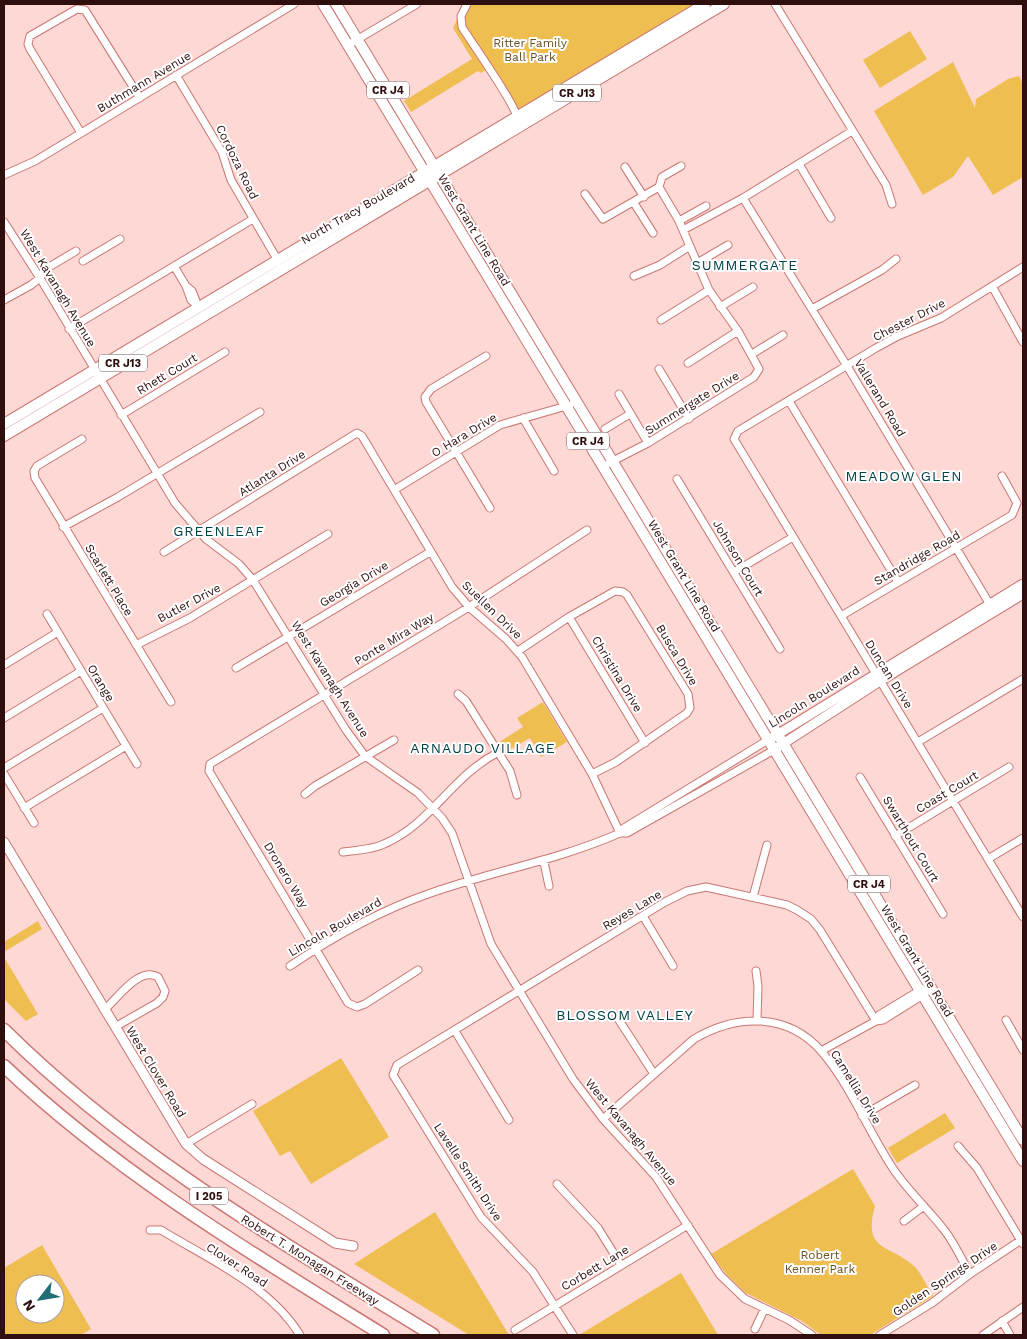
<svg xmlns="http://www.w3.org/2000/svg" width="1027" height="1339" font-family="'Work Sans',sans-serif">
<rect width="100%" height="100%" fill="#fdd8d4"/>
<path fill="#efbe51" fill-rule="evenodd" d="M 464,4 L 698,4 L 519,110 L 517,108 L 511,111 L 487,69 L 481,73 L 478,71 L 411,112 L 404,101 L 472,59 L 453,28 Z
M 910,31 L 927,59 L 880,88 L 863,60 Z
M 953,62 L 975,108 L 976,99 L 1008,79 L 1019,76 L 1023,84 L 1023,177 L 993,195 L 968,156 L 953,177 L 923,195 L 874,111 Z
M 543,702 L 567,742 L 541,757 L 530,738 L 504,753 L 498,743 L 523,727 L 517,718 Z
M 38,921 L 42,929 L 4,952 L 4,942 Z
M 4,957 L 38,1014 L 26,1021 L 4,999 Z
M 341,1058 L 389,1137 L 311,1184 L 290,1151 L 280,1156 L 253,1111 Z
M 945,1113 L 955,1128 L 897,1163 L 888,1148 Z
M 853,1169 L 875,1206 C 862,1252 890,1244 914,1266 C 922,1274 927,1287 933,1296 L 870,1335 L 821,1335 L 802,1321 L 746,1293 L 727,1275 L 711,1254 Z
M 435,1212 L 509,1335 L 469,1335 L 354,1264 Z
M 42,1245 L 91,1329 L 81,1335 L 4,1335 L 4,1268 ZM 25,1284 L 55,1284 L 55,1314 L 25,1314 Z
M 681,1273 L 718,1335 L 579,1335 Z"/>
<g fill="none" stroke-linecap="round" stroke-linejoin="round">
<g stroke="#ca7671" stroke-width="9">
<path id="street" d="M 467,4 L 461,16 L 462,27 C 471,42 519,109 518,121
M 775,4 L 886,185 L 892,204
M 348,45 L 417,4
M 176,75 L 222,152 L 231,180 L 277,259 L 277,263
M 81,133 L 30,49 L 28,44 L 30,36 L 77,9 L 85,10 L 140,98
M 799,164 L 831,218
M 625,167 L 644,197
M 4,175 L 35,161 L 294,4
M 659,187 L 662,177 L 681,166
M 585,194 L 603,219 L 659,187
M 743,198 L 847,366 L 992,608
M 634,203 L 653,233
M 679,221 L 706,206
M 4,222 L 40,278 L 175,503 L 206,539 L 239,564 L 253,580 L 346,730 L 365,756 L 418,793 L 442,818 L 452,833 L 491,944 L 573,1079 L 603,1119 L 656,1177 L 720,1275 L 745,1299 L 789,1320 L 812,1335
M 683,230 L 743,198 L 852,131
M 83,261 L 120,239
M 699,262 L 728,245
M 174,266 L 186,286
M 1023,267 L 941,318 L 898,336 L 876,348 L 738,431 L 734,439 L 1023,917
M 634,276 L 660,265 L 690,246
M 186,286 L 192,291 L 198,306 L 191,300 Z
M 992,286 L 1023,342
M 4,300 L 31,285 L 40,278 L 44,270 L 76,251
M 720,307 L 753,287
M 812,309 L 882,270 L 896,259
M 661,320 L 709,290
M 69,329 L 253,219
M 752,354 L 783,335
M 486,356 L 431,389 L 425,397 L 426,402 L 490,508
M 688,363 L 738,331
M 659,369 L 689,419
M 619,394 L 648,443
M 789,401 L 898,582
M 121,415 L 225,352
M 523,418 L 554,471
M 605,429 L 630,414
M 82,439 L 37,466 L 34,471 L 35,478 L 171,702
M 609,463 L 648,443 L 754,377 L 759,369 L 738,331 L 709,290 L 679,221 L 659,187
M 677,479 L 780,649
M 394,490 L 500,425 L 570,405
M 63,527 L 118,497 L 260,412
M 164,552 L 357,433 L 362,436 L 452,587 L 469,607 L 506,639 L 522,657 L 592,774 L 620,833
M 734,572 L 793,537
M 47,614 L 137,764
M 841,616 L 1012,515 L 1017,503 L 1002,476
M 569,617 L 645,743
M 136,645 L 190,618 L 328,534
M 518,651 L 569,617 L 615,591 L 623,592 L 627,595 L 688,694 L 690,708 L 687,713 L 616,762 L 592,774
M 4,665 L 58,632
M 236,668 L 430,552
M 458,694 L 466,701 L 510,771 L 517,795
M 4,718 L 81,671
M 918,742 L 1023,679
M 4,768 L 103,708
M 4,774 L 34,823
M 860,777 L 943,914
M 305,794 L 315,786 L 394,740
M 24,808 L 126,746
M 620,833 L 624,828 L 768,740
M 895,836 L 1009,767
M 343,852 C 356,850 372,850 384,844 C 431,824 451,777 497,753
M 988,859 L 1023,838
M 544,862 L 549,886
M 753,897 L 767,845
M 643,916 L 673,966
M 290,966 C 333,937 379,911 428,894 C 492,871 556,861 620,833 L 627,833 L 774,750
M 418,970 L 365,1004 L 357,1007 L 348,1003 L 209,771 L 210,764 L 469,607 L 587,530
M 756,971 L 758,986 L 757,1020
M 104,1010 C 118,998 139,966 158,977 L 165,991 L 163,997 L 157,1003 L 115,1027
M 617,1017 L 654,1074
M 1006,1020 L 1023,1050
M 876,1021 L 879,1015 L 922,989
M 455,1031 L 509,1120
M 821,1051 L 876,1021 L 883,1020 L 923,995 L 931,987
M 862,1116 L 915,1085
M 603,1119 L 694,1039 C 736,1014 788,1012 822,1052 C 851,1086 869,1133 894,1170 C 909,1192 929,1210 945,1231 C 955,1244 962,1260 970,1274
M 186,1144 L 252,1104
M 958,1146 L 977,1168 L 1023,1244
M 557,1184 L 598,1228 L 621,1265
M 904,1221 L 924,1206
M 150,1230 L 161,1230 C 210,1260 270,1286 300,1335
M 1002,1321 L 1010,1335
M 755,1329 L 764,1310
M 515,1330 L 688,1225
M 573,1335 L 533,1272 L 481,1217 L 398,1083 L 393,1075 L 397,1065 L 665,902 L 687,891 L 706,887 L 787,905 L 797,910 L 811,919 L 820,930 L 876,1021
M 880,1335 L 932,1303 L 970,1274 L 1021,1240
M 983,1335 L 1023,1307"/>
</g>
<g stroke="#ca7671" stroke-width="11">
<path id="secondary" d="M 772,738 L 1023,584
M 778,747 L 880,681 L 1023,594
M 4,842 L 186,1144 L 203,1159 L 335,1243 L 353,1246"/>
</g>
<g stroke="#ca7671" stroke-width="12">
<path id="primary" d="M 323,4 L 1023,1161
M 336,4 L 1023,1140
M 4,424 C 237,283 472,145 705,4
M 4,436 C 243,291 485,149 724,4"/>
</g>
<g stroke="#ca7671" stroke-width="15">
<path id="highway" d="M 4,1030 C 130,1155 283,1243 433,1335
M 4,1066 C 118,1174 251,1253 383,1335"/>
</g>
<use href="#street" stroke="#fff" stroke-width="7"/>
<use href="#secondary" stroke="#fff" stroke-width="9"/>
<use href="#primary" stroke="#fff" stroke-width="10"/>
<use href="#highway" stroke="#fff" stroke-width="12"/>
</g>
<g text-anchor="middle" stroke-width="4" stroke-linejoin="round" paint-order="stroke">
<g fill="#fff" stroke="#6d5756" stroke-width="1">
<rect x="367" y="81.5" width="42" height="17" rx="4"/>
<rect x="553" y="84.5" width="48" height="17" rx="4"/>
<rect x="99" y="354.5" width="48" height="17" rx="4"/>
<rect x="567" y="432.5" width="42" height="17" rx="4"/>
<rect x="848" y="875.5" width="42" height="17" rx="4"/>
<rect x="190" y="1187.5" width="38" height="17" rx="4"/>
</g>
<g font-size="11" font-weight="bold" fill="#2f0f0e">
<text x="388" y="94">CR J4</text>
<text x="577" y="97">CR J13</text>
<text x="123" y="367">CR J13</text>
<text x="588" y="445">CR J4</text>
<text x="869" y="888">CR J4</text>
<text x="209" y="1200">I 205</text>
</g>
<g font-size="12" fill="#695222" stroke="#fff">
<text x="530" y="47">Ritter Family<tspan x="530" dy="14">Ball Park</tspan></text>
<text x="820" y="1259">Robert<tspan x="820" dy="14">Kenner Park</tspan></text>
</g>
<g font-size="12" fill="#2f0f0e" stroke="#fff">
<text transform="translate(144 82) rotate(-31)" y="4">Buthmann Avenue</text>
<text transform="translate(237 162) rotate(64)" y="4">Cordoza Road</text>
<text transform="translate(358 209) rotate(-30)" y="4">North Tracy Boulevard</text>
<text transform="translate(474 230) rotate(59)" y="4">West Grant Line Road</text>
<text transform="translate(58 288) rotate(59)" y="4">West Kavanagh Avenue</text>
<text transform="translate(909 320) rotate(-27)" y="4">Chester Drive</text>
<text transform="translate(167 374) rotate(-31)" y="4">Rhett Court</text>
<text transform="translate(880 398) rotate(59)" y="4">Vallerand Road</text>
<text transform="translate(692 403) rotate(-32)" y="4">Summergate Drive</text>
<text transform="translate(464 435) rotate(-31)" y="4">O Hara Drive</text>
<text transform="translate(272 473) rotate(-32)" y="4">Atlanta Drive</text>
<text transform="translate(738 558) rotate(59)" y="4">Johnson Court</text>
<text transform="translate(917 558) rotate(-30)" y="4">Standridge Road</text>
<text transform="translate(684 576) rotate(59)" y="4">West Grant Line Road</text>
<text transform="translate(109 580) rotate(59)" y="4">Scarlett Place</text>
<text transform="translate(354 584) rotate(-31)" y="4">Georgia Drive</text>
<text transform="translate(189 603) rotate(-28)" y="4">Butler Drive</text>
<text transform="translate(492 610) rotate(44)" y="4">Suellen Drive</text>
<text transform="translate(394 639) rotate(-31)" y="4">Ponte Mira Way</text>
<text transform="translate(677 655) rotate(59)" y="4">Busca Drive</text>
<text transform="translate(617 674) rotate(59)" y="4">Christina Drive</text>
<text transform="translate(889 674) rotate(58)" y="4">Duncan Drive</text>
<text transform="translate(330 679) rotate(58)" y="4">West Kavanagh Avenue</text>
<text transform="translate(101 683) rotate(59)" y="4">Orange</text>
<text transform="translate(814 697) rotate(-32)" y="4">Lincoln Boulevard</text>
<text transform="translate(947 792) rotate(-31)" y="4">Coast Court</text>
<text transform="translate(911 839) rotate(59)" y="4">Swarthout Court</text>
<text transform="translate(286 875) rotate(59)" y="4">Dronero Way</text>
<text transform="translate(632 910) rotate(-31)" y="4">Reyes Lane</text>
<text transform="translate(335 927) rotate(-30)" y="4">Lincoln Boulevard</text>
<text transform="translate(917 961) rotate(59)" y="4">West Grant Line Road</text>
<text transform="translate(156 1072) rotate(59)" y="4">West Clover Road</text>
<text transform="translate(856 1087) rotate(58)" y="4">Camellia Drive</text>
<text transform="translate(631 1132) rotate(50)" y="4">West Kavanagh Avenue</text>
<text transform="translate(468 1172) rotate(57)" y="4">Lavelle Smith Drive</text>
<text transform="translate(310 1260) rotate(32)" y="4">Robert T. Monagan Freeway</text>
<text transform="translate(237 1265) rotate(33)" y="4">Clover Road</text>
<text transform="translate(595 1268) rotate(-31)" y="4">Corbett Lane</text>
<text transform="translate(945 1279) rotate(-34)" y="4">Golden Springs Drive</text>
</g>
<g font-size="14" letter-spacing="1" fill="#004349" stroke="#fff">
<text x="745" y="270">SUMMERGATE</text>
<text x="904" y="481">MEADOW GLEN</text>
<text x="219" y="536">GREENLEAF</text>
<text x="483" y="753">ARNAUDO VILLAGE</text>
<text x="625" y="1020">BLOSSOM VALLEY</text>
</g>
</g>
<rect width="1027" height="1339" fill="none" stroke="#2f0f0e" stroke-width="10"/>
<g transform="translate(40 1299) rotate(239)"><circle r="24" fill="#ffffff" stroke="#ac9f9f"/>
<path d="M0-4L9 19L0 12L-9 19Z" fill="#236e75"/>
<text y="-8" font-size="14" font-weight="bold" text-anchor="middle" fill="#2f0f0e">N</text>
</g>
</svg>
